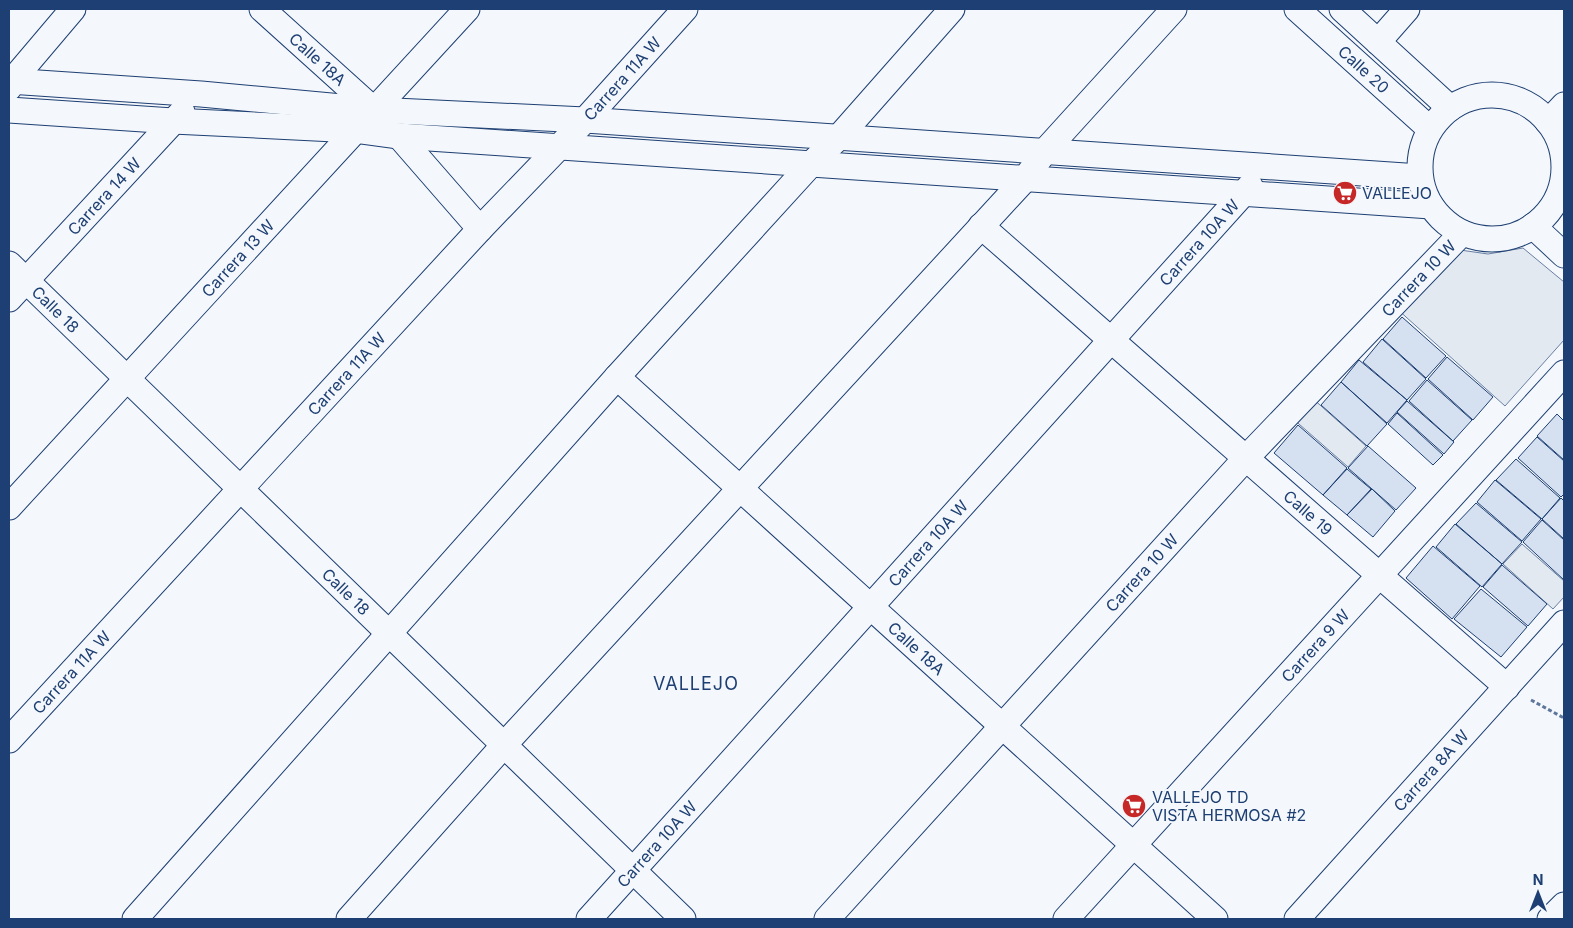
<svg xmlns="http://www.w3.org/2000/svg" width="1573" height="928" font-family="Inter,sans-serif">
<rect width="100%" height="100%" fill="#f4f7fb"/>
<path fill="#e3e9f0" stroke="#687fa3" d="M 1523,248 L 1564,282 L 1564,340 L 1505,406 L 1396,308 L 1453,249 L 1488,254 Z
M 1311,397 L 1366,446 L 1348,467 L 1291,417 Z
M 1522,544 L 1564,581 L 1564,597 L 1553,609 L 1503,564 Z"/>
<path fill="#d5e0f0" stroke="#1d3f73" d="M 1402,317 L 1446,356 L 1426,378 L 1383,339 Z
M 1382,339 L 1426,379 L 1407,400 L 1363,362 Z
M 1447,357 L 1493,397 L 1473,420 L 1428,379 Z
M 1359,360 L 1407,400 L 1387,423 L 1341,382 Z
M 1427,380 L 1472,420 L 1453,441 L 1409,401 Z
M 1341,382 L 1387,424 L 1367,446 L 1321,405 Z
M 1407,401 L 1454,442 L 1444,454 L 1397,412 Z
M 1397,413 L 1443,455 L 1433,465 L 1388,424 Z
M 1557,414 L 1564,421 L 1564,460 L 1537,436 Z
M 1298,425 L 1347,468 L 1323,495 L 1274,453 Z
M 1537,437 L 1564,461 L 1564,494 L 1561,497 L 1518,458 Z
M 1368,446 L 1416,488 L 1396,510 L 1348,468 Z
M 1516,459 L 1560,498 L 1542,519 L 1496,480 Z
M 1347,469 L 1371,489 L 1347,515 L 1323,495 Z
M 1495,480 L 1541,519 L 1522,541 L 1477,502 Z
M 1372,489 L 1395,511 L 1373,537 L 1347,515 Z
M 1561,498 L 1564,501 L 1564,539 L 1542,519 Z
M 1476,503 L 1522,542 L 1502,564 L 1456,524 Z
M 1542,520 L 1564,540 L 1564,580 L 1523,542 Z
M 1455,524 L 1502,564 L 1482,587 L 1436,547 Z
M 1433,546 L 1480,586 L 1452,619 L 1406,578 Z
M 1502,565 L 1547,604 L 1528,626 L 1483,587 Z
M 1481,589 L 1527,627 L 1501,657 L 1454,619 Z"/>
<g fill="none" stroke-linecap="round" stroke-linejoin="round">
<g stroke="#1d3f73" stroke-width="27">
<g id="street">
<path id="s1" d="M 262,9 L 374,110"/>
<path id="s2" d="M 1297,9 L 1430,129"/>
<path d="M 1342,9 L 1450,108"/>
<path d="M 1378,42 L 1407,9"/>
<path d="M 9,81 L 201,94 L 374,110 L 585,120 L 1420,177"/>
<path d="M 9,88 L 12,81 L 73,9"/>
<circle cx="1492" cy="167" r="72"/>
<path d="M 9,110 L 173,121 L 355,130 L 399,136 L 1431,206"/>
<path d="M 1548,122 L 1564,105"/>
<path d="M 399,136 L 480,229"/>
<path id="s3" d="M 981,226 L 1507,687"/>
<path d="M 1533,226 L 1564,255"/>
<path id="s4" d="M 9,264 L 683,919"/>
<path id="s5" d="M 9,299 L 182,112"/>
<path id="s6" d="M 617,377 L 1215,919"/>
<path id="s7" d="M 9,507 L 467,9"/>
<path id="s8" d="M 9,740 L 480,229 L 585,120 L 685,9"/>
<path d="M 135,919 L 617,377 L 811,164 L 839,137 L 952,9"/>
<path d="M 349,919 L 504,745 L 1025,179 L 1045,151 L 1174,9"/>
<path id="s9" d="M 589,919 L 1250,186"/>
<path id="s10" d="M 827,919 L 1246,458 L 1462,233"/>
<path id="s11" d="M 1066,919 L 1564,373"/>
<path id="s12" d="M 1297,919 L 1564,623"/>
<path d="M 1550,919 L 1564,905"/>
</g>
</g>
<path stroke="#5e769c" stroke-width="3" stroke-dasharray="4 2.5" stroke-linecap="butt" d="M 1531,700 L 1564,718"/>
<use href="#street" stroke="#f4f7fb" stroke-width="25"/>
</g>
<defs>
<g id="supermarket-disc" transform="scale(1.25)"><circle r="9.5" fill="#c62828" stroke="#f4f7fb"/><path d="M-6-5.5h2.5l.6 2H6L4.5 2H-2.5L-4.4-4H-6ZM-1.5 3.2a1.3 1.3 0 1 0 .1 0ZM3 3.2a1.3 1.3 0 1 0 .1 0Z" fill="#fff"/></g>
</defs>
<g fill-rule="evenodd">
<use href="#supermarket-disc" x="1345" y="193"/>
<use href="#supermarket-disc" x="1134" y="806"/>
</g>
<g text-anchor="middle" stroke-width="4" stroke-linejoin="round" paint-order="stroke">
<g font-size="16" fill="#1d3f73" stroke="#f4f7fb">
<text dy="6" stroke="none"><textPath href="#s1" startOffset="75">Calle 18A</textPath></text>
<text dy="6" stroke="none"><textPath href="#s2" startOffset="90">Calle 20</textPath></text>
<text dy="6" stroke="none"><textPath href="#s8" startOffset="902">Carrera 11A W</textPath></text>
<text dy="6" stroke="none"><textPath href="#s5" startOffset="140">Carrera 14 W</textPath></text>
<text dy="6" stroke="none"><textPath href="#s9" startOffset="911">Carrera 10A W</textPath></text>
<text dy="6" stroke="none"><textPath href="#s7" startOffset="338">Carrera 13 W</textPath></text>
<text dy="6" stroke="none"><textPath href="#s10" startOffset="872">Carrera 10 W</textPath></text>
<text dy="6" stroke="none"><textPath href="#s4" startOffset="65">Calle 18</textPath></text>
<text dy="6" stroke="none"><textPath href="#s8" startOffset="498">Carrera 11A W</textPath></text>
<text dy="6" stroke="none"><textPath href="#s3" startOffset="435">Calle 19</textPath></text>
<text dy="6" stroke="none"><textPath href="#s9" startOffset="506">Carrera 10A W</textPath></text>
<text dy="6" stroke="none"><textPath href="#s10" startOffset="468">Carrera 10 W</textPath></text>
<text dy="6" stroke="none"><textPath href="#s4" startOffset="470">Calle 18</textPath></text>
<text dy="6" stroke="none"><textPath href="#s11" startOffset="370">Carrera 9 W</textPath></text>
<text dy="6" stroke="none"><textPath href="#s6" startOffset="404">Calle 18A</textPath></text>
<text dy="6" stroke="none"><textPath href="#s8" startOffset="92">Carrera 11A W</textPath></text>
<text dy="6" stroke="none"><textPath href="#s12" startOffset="200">Carrera 8A W</textPath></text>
<text dy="6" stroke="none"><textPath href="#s9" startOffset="101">Carrera 10A W</textPath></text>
</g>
<g font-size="16" fill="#1d3f73" stroke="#f4f7fb" text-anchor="start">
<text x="1362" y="199">VALLEJO</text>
<text x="1152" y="803">VALLEJO TD<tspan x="1152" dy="18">VISTA HERMOSA #2</tspan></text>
</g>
<g font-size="18" letter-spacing="1" fill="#1d3f73" stroke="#f4f7fb">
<text x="696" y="690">VALLEJO</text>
</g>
</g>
<rect width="1573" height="928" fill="none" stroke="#1d3f73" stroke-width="20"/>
<g transform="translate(1538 893)" stroke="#f4f7fb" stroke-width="4" paint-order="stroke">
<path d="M0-4L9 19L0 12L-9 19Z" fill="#1d3f73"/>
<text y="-8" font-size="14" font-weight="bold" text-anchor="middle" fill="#1d3f73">N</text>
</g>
</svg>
